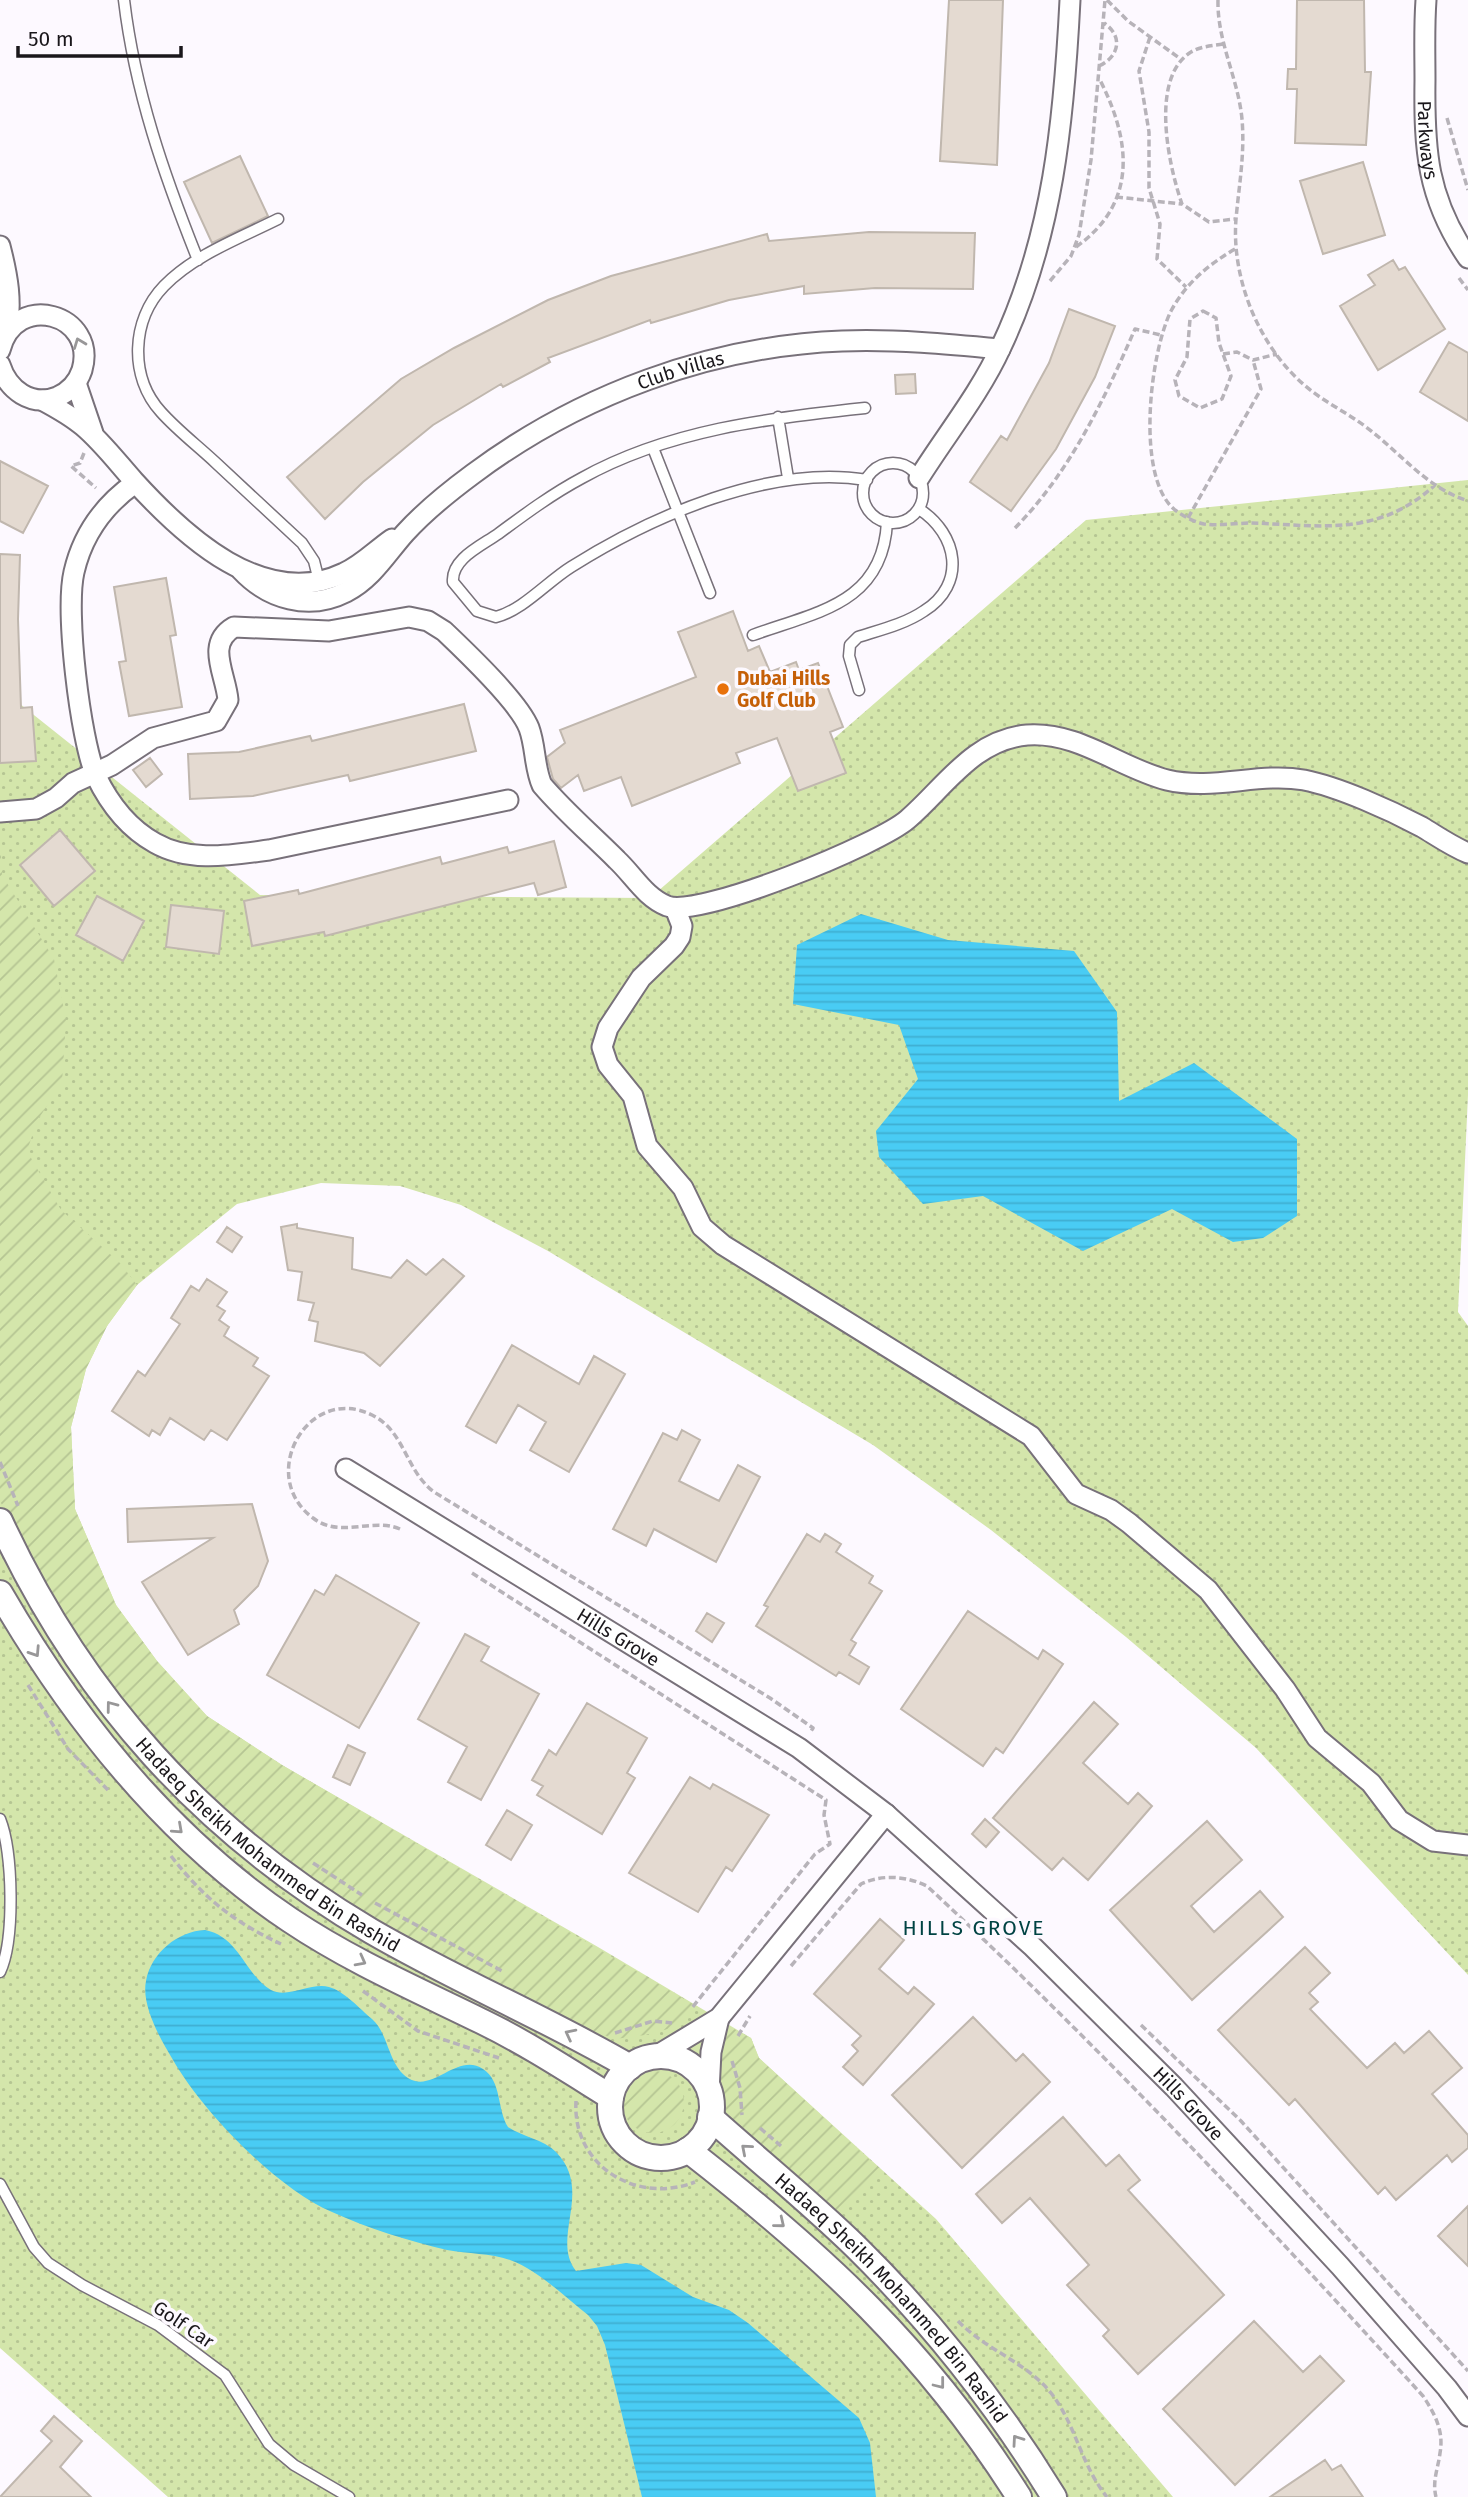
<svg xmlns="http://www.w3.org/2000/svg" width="1468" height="2497" font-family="'Fira Sans',sans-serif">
<defs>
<pattern id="grass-dots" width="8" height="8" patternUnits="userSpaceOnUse" patternTransform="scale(1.75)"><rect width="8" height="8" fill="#d4e6ab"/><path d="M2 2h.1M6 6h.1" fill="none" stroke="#b5c593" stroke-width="1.8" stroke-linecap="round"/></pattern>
<pattern id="garden-furrows" width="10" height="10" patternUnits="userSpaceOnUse" patternTransform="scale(1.75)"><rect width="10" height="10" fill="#d4e6ab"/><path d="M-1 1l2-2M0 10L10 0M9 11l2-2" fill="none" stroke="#b5c593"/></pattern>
<pattern id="water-rules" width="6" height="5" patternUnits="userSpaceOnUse" patternTransform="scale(1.75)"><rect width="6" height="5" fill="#49ccf4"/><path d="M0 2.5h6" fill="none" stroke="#3faed1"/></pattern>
</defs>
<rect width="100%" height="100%" fill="#fdf9ff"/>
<path fill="url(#grass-dots)" d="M 1468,480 L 1468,1095 L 1458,1312 L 1468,1326 L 1468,1975 L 1256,1748 L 1126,1637 L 991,1530 L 873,1445 L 548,1251 L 461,1205 L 400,1186 L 321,1183 L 237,1204 L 137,1285 L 107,1326 L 86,1369 L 71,1427 L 75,1509 L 116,1605 L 157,1661 L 207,1716 L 282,1765 L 598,1947 L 751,2038 L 759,2058 L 936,2219 L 1173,2497 L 168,2497 L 0,2348 L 0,688 L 260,895 L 650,898 L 1086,520 Z"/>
<path fill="url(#garden-furrows)" d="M 0,840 L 2,875 L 54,959 L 66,1020 L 62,1083 L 37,1121 L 27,1151 L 61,1210 L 120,1263 L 137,1285 L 107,1326 L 86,1369 L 71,1427 L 75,1509 L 116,1605 L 157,1661 L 207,1716 L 282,1765 L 698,2007 L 679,2026 L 645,2035 L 615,2039 L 587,2029 L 361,1912 L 291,1867 L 231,1816 L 161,1747 L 106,1683 L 46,1590 L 0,1501 Z
M 719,2021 L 751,2038 L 759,2058 L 882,2171 L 835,2214 L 726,2120 L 711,2074 Z
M622 2102a31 31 0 1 1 62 0a31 31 0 1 1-62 0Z"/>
<path fill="url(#water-rules)" d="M 861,914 L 948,940 L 1074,951 L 1117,1012 L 1119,1101 L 1194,1063 L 1297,1139 L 1297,1216 L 1263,1238 L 1233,1242 L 1172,1209 L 1083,1251 L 983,1196 L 923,1204 L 879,1157 L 876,1131 L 918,1079 L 899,1025 L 793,1004 L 797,945 Z
M 205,1930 C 240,1937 244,1974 271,1990 C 288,1999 311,1982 329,1987 C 344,1991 360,2009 372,2019 C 389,2034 388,2065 408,2078 C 433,2094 457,2052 483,2069 C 502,2081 497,2110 508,2127 C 523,2137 543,2139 556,2152 C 594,2191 550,2238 576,2271 L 626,2263 L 641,2265 L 693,2297 L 729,2310 L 748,2323 L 859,2418 L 870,2443 L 876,2497 L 642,2497 L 605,2345 L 597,2326 L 588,2315 C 565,2297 538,2270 510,2260 C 490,2253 468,2254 447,2250 C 409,2241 367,2228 332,2212 C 276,2188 203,2112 173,2060 C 161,2040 141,2006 146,1981 C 151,1953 178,1931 205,1930 Z"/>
<path fill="#e4dad1" stroke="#c0b7ae" stroke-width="2" d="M 949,0 L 1003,0 L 997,165 L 940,161 Z
M 1297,0 L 1364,0 L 1365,72 L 1371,72 L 1366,145 L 1295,143 L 1297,89 L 1287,89 L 1288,69 L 1296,69 Z
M 240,156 L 268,216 L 212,243 L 184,182 Z
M 1363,162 L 1385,235 L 1323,254 L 1300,181 Z
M 869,232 L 975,233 L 973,289 L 875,288 L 804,294 L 804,286 L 729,300 L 651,323 L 650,320 L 548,358 L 550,362 L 503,387 L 501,384 L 433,425 L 363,482 L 325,519 L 287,477 L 401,379 L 454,348 L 548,300 L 611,276 L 767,234 L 769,241 Z
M 1393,260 L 1399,270 L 1405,267 L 1445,329 L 1378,370 L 1340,306 L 1375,285 L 1368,275 Z
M 1069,309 L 1115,326 L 1095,377 L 1056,449 L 1011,511 L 970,482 L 1001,436 L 1007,440 L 1049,363 Z
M 1449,342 L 1468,353 L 1468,421 L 1420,392 Z
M 915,374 L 916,393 L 896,394 L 895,375 Z
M 0,461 L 48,486 L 23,533 L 0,521 Z
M 0,554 L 20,555 L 18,619 L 21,708 L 32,707 L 36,761 L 0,763 Z
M 166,578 L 176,635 L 170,636 L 182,707 L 129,716 L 119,662 L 126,661 L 114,587 Z
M 733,611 L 748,651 L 759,646 L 770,672 L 796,662 L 799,670 L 818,663 L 843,727 L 830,732 L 846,773 L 798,791 L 777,738 L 736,753 L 740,763 L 632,806 L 621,777 L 584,791 L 578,775 L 561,788 L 553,779 L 547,757 L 565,743 L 560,730 L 696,677 L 678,632 Z
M 464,704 L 476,751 L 350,781 L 348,775 L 253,796 L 190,799 L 188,754 L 239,752 L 310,736 L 312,741 Z
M 150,758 L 162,774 L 146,787 L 133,770 Z
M 60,830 L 95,871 L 54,906 L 20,865 Z
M 554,841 L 566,887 L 538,895 L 534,883 L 325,936 L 324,932 L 252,946 L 244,901 L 298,890 L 299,894 L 440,857 L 442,864 L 507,847 L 509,853 Z
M 97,896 L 144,921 L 123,961 L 76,935 Z
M 171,905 L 224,911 L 219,954 L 166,947 Z
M 297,1224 L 297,1228 L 353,1238 L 352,1269 L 391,1278 L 407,1260 L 426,1275 L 443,1259 L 464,1276 L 380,1366 L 364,1353 L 315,1341 L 318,1322 L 309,1320 L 314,1303 L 298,1300 L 302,1272 L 288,1270 L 281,1227 Z
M 227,1227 L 242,1237 L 232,1252 L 217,1242 Z
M 207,1279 L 227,1292 L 217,1306 L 225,1311 L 219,1320 L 229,1327 L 224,1336 L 258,1358 L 253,1366 L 269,1376 L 227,1440 L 211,1430 L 204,1440 L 170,1418 L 160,1435 L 152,1430 L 149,1436 L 112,1411 L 138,1371 L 145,1376 L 180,1324 L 171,1318 L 191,1286 L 199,1291 Z
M 512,1345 L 579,1384 L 594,1356 L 625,1374 L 569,1472 L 530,1450 L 546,1422 L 518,1405 L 496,1443 L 466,1426 Z
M 682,1430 L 700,1440 L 679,1481 L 719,1501 L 738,1465 L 760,1477 L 716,1562 L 654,1529 L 646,1546 L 613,1529 L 663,1433 L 677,1440 Z
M 252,1504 L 268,1561 L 258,1586 L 234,1610 L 239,1624 L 188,1655 L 142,1582 L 213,1538 L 128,1542 L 127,1509 Z
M 807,1534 L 820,1542 L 825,1534 L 841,1544 L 836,1552 L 873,1576 L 869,1583 L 882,1591 L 851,1640 L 856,1643 L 849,1655 L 869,1667 L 859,1684 L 839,1672 L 836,1676 L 756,1626 L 768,1607 L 764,1605 Z
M 336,1575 L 419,1623 L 359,1728 L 267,1675 L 315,1590 L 324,1595 Z
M 968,1611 L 1038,1659 L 1043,1650 L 1063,1664 L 1003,1753 L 996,1748 L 983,1766 L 901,1709 Z
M 707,1613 L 724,1623 L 712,1642 L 696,1631 Z
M 465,1634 L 489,1647 L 481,1661 L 539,1694 L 481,1800 L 448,1782 L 467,1747 L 418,1719 Z
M 1094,1702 L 1118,1724 L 1083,1763 L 1128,1804 L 1138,1793 L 1152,1806 L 1088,1880 L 1063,1858 L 1052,1870 L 993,1818 Z
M 587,1703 L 647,1738 L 627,1773 L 635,1778 L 602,1834 L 537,1795 L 543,1786 L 532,1780 L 549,1750 L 556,1755 Z
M 348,1745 L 365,1753 L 350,1785 L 333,1777 Z
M 690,1777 L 710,1789 L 713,1784 L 769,1815 L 732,1871 L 726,1867 L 698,1912 L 629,1873 Z
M 507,1810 L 532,1825 L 511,1860 L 486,1845 Z
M 985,1819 L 999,1832 L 986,1847 L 972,1834 Z
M 1207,1821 L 1242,1860 L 1191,1906 L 1214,1932 L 1260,1891 L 1283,1917 L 1192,2000 L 1110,1910 Z
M 880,1919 L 904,1940 L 879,1969 L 908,1994 L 914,1987 L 934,2004 L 863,2085 L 843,2067 L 858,2051 L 852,2045 L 861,2036 L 814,1994 Z
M 1305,1947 L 1330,1973 L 1309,1993 L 1318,2002 L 1310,2009 L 1367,2068 L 1395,2043 L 1404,2053 L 1429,2031 L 1462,2068 L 1432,2094 L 1468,2135 L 1468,2148 L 1452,2162 L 1447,2155 L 1396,2200 L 1385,2187 L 1378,2194 L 1295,2099 L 1289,2105 L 1218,2030 Z
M 973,2017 L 1016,2061 L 1023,2054 L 1050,2082 L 962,2168 L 892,2095 Z
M 1063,2117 L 1106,2166 L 1119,2155 L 1140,2180 L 1128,2190 L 1224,2295 L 1138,2374 L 1103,2336 L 1109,2330 L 1067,2285 L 1089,2265 L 1030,2198 L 1002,2223 L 976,2194 Z
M 1468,2206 L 1468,2266 L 1438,2236 Z
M 1254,2321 L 1303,2372 L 1320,2356 L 1344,2381 L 1235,2485 L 1163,2409 Z
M 54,2416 L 82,2441 L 60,2467 L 91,2497 L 0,2497 L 52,2441 L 41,2431 Z
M 1325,2460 L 1332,2470 L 1341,2465 L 1363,2497 L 1270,2497 Z"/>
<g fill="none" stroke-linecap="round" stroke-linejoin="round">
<g stroke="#78717a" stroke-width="13">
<path id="service" d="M 124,0 C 135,92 164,175 198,260
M 278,219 C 240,238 194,255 164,286 C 131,320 129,377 161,412 C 178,431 198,446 216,463 C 245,490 273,516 302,543 L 314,561 L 319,581
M 865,408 C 769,418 668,430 582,478 C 552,494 525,514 498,534 C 481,546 451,559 453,582 L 477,611 L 496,617 C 523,610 547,582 571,567 C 652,516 770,464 867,480
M 778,417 L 788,478
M 653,448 L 710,593
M863 493a30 30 0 1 1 60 0a30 30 0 1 1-60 0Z
M 753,635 C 816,612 883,604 887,522
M 859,690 L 849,656 L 850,645 L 858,637 C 880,630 905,624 924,611 C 967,584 958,534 919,509
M 0,1819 C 13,1852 15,1940 0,1972
M 0,2184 L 34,2247 L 48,2263 L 82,2285 L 158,2325 L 225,2375 L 269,2444 L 294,2465 L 349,2497"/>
</g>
<g stroke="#78717a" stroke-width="23">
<g id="minor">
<path id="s1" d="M 1426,0 C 1424,27 1425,54 1425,80 C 1424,150 1427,198 1468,258"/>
<path d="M 0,246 C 8,277 12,301 7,332"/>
<path d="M 0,350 C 15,290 98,314 82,370 C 78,382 69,392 57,397 C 31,407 8,390 0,365"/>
<path d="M 76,383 L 93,433"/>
<path d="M 42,400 C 57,408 70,415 83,426 C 102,442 117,462 134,481 C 184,536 264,611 344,573 C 362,565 376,550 392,539"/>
<path d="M 919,478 C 946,435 980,393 1001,347 C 1053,237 1064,120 1070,0"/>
<path d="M 135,483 C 104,505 83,533 74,572 C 65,611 80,739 96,776 C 109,803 128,828 155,843 C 190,863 231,855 269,850 L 508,800"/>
<path id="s2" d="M 241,570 C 268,599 309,611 346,592 C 372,579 387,553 405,533 C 425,511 450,491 473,474 C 579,395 710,346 842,341 C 895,339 948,344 1000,349"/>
<path d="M 0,812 L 36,809 L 56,798 L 73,783 L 112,765 L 153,738 L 216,721 L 228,700 C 226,674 205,644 234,627 L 329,631 L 409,617 L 428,621 L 444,631 C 465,651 519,702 529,728 C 536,747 534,767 542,785 C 565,812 592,835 617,860 C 634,876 645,897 667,906 C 700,918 880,844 908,819 C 945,787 973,740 1027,735 C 1078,731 1120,768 1167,780 C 1214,791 1258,772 1304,780 C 1339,787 1390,810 1422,827 C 1437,836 1451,846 1468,853"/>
<path d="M 675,908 L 682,926 L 680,937 L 674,946 L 641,978 L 608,1028 L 602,1047 L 608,1065 L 633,1096 L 647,1146 L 683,1188 L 702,1227 L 723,1245 L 1031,1436 L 1076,1494 L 1111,1510 L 1129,1523 L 1208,1590 L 1285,1689 L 1317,1738 L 1371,1783 L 1399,1820 L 1433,1841 L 1468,1845"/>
<path id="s3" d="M 346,1469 L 799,1748 L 886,1814 L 1033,1947 L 1174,2087 L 1340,2266 L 1447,2388 L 1468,2416"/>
<path d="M 656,2056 L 719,2018 L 886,1814"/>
<path d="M 709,2091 L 711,2052 L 719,2018"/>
</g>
</g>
<g stroke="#78717a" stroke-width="28">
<g id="tertiary">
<path id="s4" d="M 0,1521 C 82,1698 203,1832 371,1931 C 455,1980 546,2018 630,2067"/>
<path d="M 0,1593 C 74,1721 167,1837 290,1920 C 351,1961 418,1990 483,2022 C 528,2044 569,2071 611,2097"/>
<circle cx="661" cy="2107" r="51"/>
<path id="s5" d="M 710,2117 C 759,2161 810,2202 857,2248 C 933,2323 998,2406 1054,2497"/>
<path d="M 688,2150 C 824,2256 926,2350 1019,2497"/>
</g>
</g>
<path stroke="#b7b3b9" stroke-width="3.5" stroke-dasharray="7 3.5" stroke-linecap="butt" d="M 1107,0 L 1128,21 L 1182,60
M 1218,0 C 1217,41 1238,78 1242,119 C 1245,154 1239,185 1236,219 C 1231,282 1262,354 1313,392 C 1330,405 1349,414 1366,427 C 1401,453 1425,487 1468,501
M 1150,37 L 1139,71 L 1149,132 L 1149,188 L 1160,224 L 1157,259 L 1186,287
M 1223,44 C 1212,46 1201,46 1191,52 C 1149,78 1169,167 1182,204 L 1209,222 L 1235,219
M 1099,66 C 1120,56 1123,36 1104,23
M 1447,118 L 1468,190
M 1116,197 L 1182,204
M 1076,247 C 1138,203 1131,141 1100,80
M 1235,249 C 1208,265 1186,283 1171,311 C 1150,353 1135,478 1175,510 C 1183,516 1194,522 1204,524 C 1219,526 1237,523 1252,523 C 1290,524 1332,530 1369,521 C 1394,515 1415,503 1434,486
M 1459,278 L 1468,290
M 1050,281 L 1071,256 L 1079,235 L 1091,160 L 1105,0
M 1203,311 L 1216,318 L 1219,343 L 1231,376 L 1222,399 L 1200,408 L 1179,396 L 1175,380 L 1187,357 L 1190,319 Z
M 1223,354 L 1237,352 L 1253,360 L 1277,354
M 84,453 L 80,463 L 71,466 L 96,488
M 1188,518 L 1261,389 L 1253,360
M 1015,528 C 1070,472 1104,400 1135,329 L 1161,335
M 0,1462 L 18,1506
M 400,1529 C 372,1517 340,1539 313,1518 C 256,1476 308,1383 372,1415 C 405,1431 405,1470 434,1492 L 770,1698 L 813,1728 L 810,1733
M 472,1573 L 826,1800 L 824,1815 L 830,1844 L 815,1854 L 691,2009
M 28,1685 L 68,1749 L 108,1790
M 171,1856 C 204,1898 232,1921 281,1944
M 313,1863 L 362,1895
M 375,1903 L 504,1972
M 791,1966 L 861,1884 C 882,1874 906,1876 927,1886 C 1101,2048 1263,2220 1423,2396 C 1435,2414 1444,2431 1440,2453 C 1438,2469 1432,2481 1436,2497
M 363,1991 L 418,2031 L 499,2058
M 1141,2025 L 1241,2121 L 1468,2371
M 615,2033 L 653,2021 L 672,2023
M 738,2036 L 750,2016
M 732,2061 L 740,2088 L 742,2115
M 576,2101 C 572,2166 637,2205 695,2182
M 760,2128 L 781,2146
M 958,2321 C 986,2350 1026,2362 1051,2393 C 1076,2425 1081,2465 1107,2497"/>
<use href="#service" stroke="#fff" stroke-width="10"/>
<use href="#minor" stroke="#fff" stroke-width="19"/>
<use href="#tertiary" stroke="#fff" stroke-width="24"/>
</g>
<defs><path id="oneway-chevron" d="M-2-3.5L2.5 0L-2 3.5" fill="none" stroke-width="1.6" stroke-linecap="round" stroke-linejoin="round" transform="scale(1.75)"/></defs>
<g stroke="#989798">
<use href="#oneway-chevron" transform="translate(79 343) rotate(-111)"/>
<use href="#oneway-chevron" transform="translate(35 1652) rotate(57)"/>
<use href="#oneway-chevron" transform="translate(111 1706) rotate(-127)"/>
<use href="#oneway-chevron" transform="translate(178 1829) rotate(42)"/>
<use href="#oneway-chevron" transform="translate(361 1961) rotate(28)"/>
<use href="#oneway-chevron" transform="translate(570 2034) rotate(-153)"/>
<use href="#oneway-chevron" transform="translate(746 2149) rotate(-139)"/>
<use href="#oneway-chevron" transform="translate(780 2223) rotate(39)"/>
<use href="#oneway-chevron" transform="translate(940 2384) rotate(52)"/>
<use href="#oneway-chevron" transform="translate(1017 2440) rotate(-125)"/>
</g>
<circle fill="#e8710a" stroke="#fdf9ff" stroke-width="2.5" cx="723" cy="689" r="7"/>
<g text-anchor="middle" stroke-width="7" stroke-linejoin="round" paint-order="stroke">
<g font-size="19" fill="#1a171b" stroke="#fdf9ff">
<text dy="7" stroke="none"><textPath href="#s1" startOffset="140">Parkways</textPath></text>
<text dy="7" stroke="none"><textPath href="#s2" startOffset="523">Club Villas</textPath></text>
<text dy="7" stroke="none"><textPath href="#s3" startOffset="320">Hills Grove</textPath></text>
<text dy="7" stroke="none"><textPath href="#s4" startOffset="427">Hadaeq Sheikh Mohammed Bin Rashid</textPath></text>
<text dy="7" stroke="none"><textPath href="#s3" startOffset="1060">Hills Grove</textPath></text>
<text dy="7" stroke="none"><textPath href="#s5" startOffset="257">Hadaeq Sheikh Mohammed Bin Rashid</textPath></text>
<text transform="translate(184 2324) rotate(34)" y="7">Golf Car</text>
</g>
<g font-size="19" font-weight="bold" fill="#c56008" stroke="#fdf9ff" text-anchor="start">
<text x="737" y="685">Dubai Hills<tspan x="737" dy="22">Golf Club</tspan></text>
</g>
<g font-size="21" letter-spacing="2" fill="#004343" stroke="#fdf9ff">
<text x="974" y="1935">HILLS GROVE</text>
</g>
</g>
<path d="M18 46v10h163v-10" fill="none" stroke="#1a171b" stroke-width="3.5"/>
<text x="28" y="46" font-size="21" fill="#1a171b" stroke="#fdf9ff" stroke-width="5" paint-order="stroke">50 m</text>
</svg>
